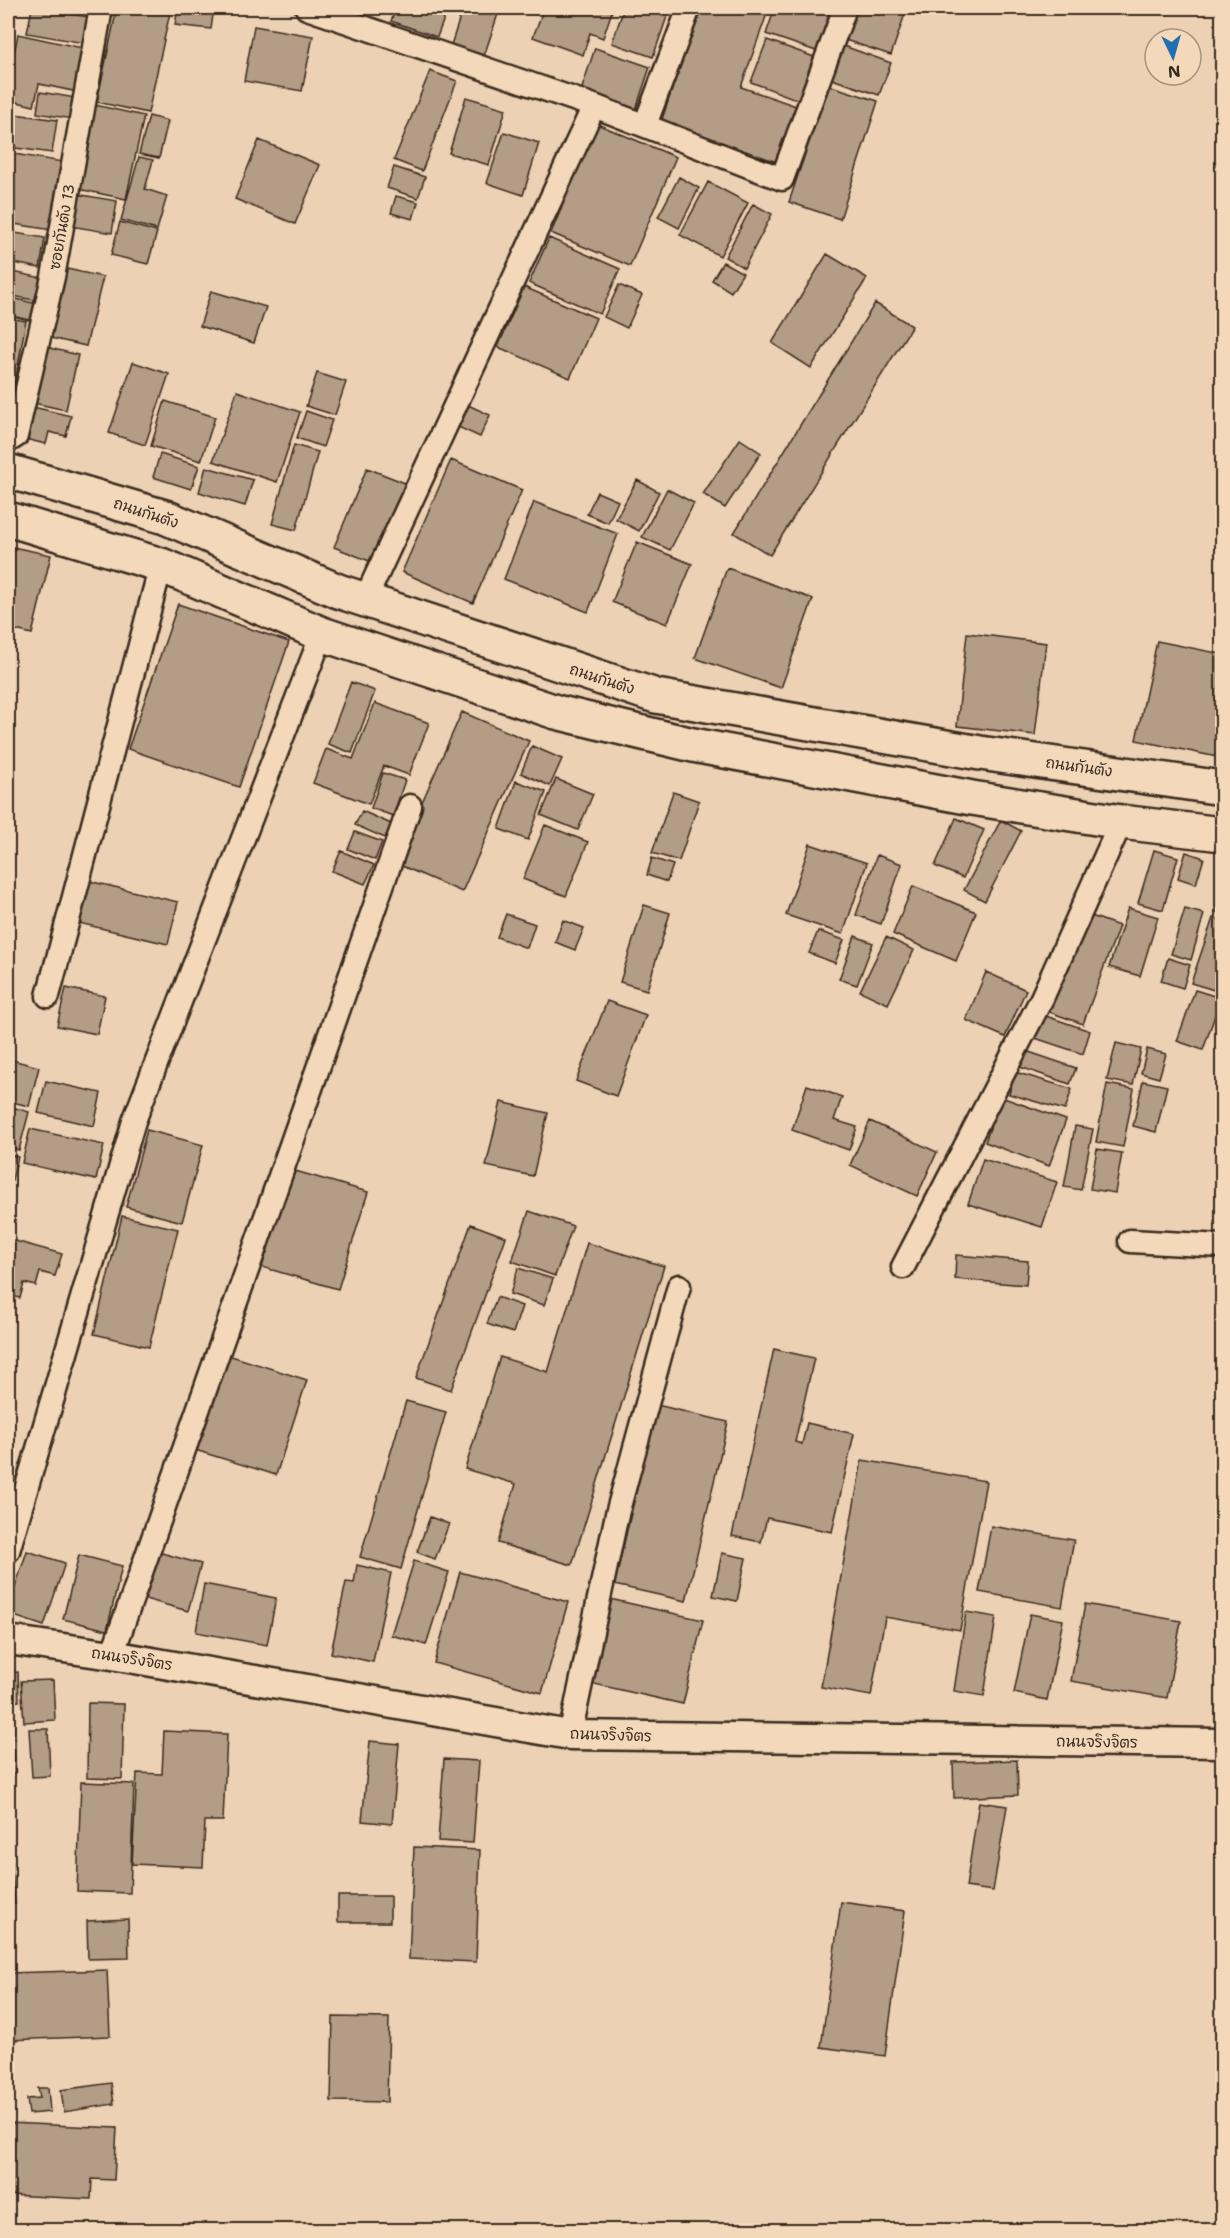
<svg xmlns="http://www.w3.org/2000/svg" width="1230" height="2238" font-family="'Shantell Sans','Playpen Sans Thai',sans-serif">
<rect width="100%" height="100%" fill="#ecd1b4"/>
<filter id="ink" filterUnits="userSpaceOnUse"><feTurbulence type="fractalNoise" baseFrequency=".0167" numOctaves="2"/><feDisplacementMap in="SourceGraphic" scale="12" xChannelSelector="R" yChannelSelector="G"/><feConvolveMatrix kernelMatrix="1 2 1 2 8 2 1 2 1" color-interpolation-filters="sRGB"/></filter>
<g filter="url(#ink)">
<path fill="#b49d86" stroke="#3b2a1e" stroke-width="1.5" d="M 32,8 L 89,17 L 84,43 L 27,33 Z
M 60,8 L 92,8 L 91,12 Z
M 117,8 L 171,8 L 148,113 L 97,102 Z
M 178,8 L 214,8 L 211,29 L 175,25 Z
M 396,8 L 448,8 L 437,37 L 391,21 Z
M 463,8 L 500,8 L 484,56 L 451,45 Z
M 544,8 L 613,8 L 603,38 L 590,33 L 583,55 L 533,37 Z
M 624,8 L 670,8 L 653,57 L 612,43 Z
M 700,8 L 769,8 L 741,87 L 799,107 L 780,163 L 661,122 Z
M 775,8 L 838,8 L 822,53 L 766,34 Z
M 856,8 L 907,8 L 891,55 L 845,40 Z
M 254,26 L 313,36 L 302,91 L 244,81 Z
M 18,34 L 87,49 L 78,92 L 39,84 L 34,106 L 8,100 L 8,83 Z
M 767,40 L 817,58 L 801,101 L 751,82 Z
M 841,45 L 891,63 L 879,95 L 829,78 Z
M 595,48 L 650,67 L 636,109 L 581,91 Z
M 430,71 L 457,81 L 422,171 L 394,160 Z
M 828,85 L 878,101 L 840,219 L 789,202 Z
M 40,92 L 76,98 L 72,119 L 37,113 Z
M 466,97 L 506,109 L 489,165 L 449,153 Z
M 95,105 L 144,116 L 126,199 L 78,189 Z
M 8,113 L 57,120 L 52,153 L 8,147 Z
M 149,116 L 168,121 L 159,158 L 139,154 Z
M 597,124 L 676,157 L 630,266 L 551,233 Z
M 504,132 L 539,143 L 523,195 L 487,183 Z
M 259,140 L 320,165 L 295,224 L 235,199 Z
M 8,153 L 63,162 L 52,230 L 8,223 Z
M 139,157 L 153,160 L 145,189 L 167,196 L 157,230 L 121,220 Z
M 394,167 L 425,177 L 418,198 L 387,188 Z
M 679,177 L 699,188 L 679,228 L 658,217 Z
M 708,182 L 748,203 L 720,256 L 680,235 Z
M 76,194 L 117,201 L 112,233 L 70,226 Z
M 396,196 L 418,202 L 413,219 L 391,213 Z
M 753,204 L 772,214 L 744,268 L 725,257 Z
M 120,222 L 157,232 L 148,264 L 111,255 Z
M 9,232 L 45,238 L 40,268 L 8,262 Z
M 549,238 L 620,269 L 600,314 L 529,283 Z
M 827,254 L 867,278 L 811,368 L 772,343 Z
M 723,262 L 743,273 L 731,292 L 712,280 Z
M 63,268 L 103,277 L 86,346 L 46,337 Z
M 8,271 L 42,278 L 38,301 L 8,295 Z
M 619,285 L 642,295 L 627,328 L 604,317 Z
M 524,287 L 596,318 L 570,378 L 498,347 Z
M 211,291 L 266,307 L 254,343 L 200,326 Z
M 8,297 L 37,304 L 33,321 L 8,315 Z
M 875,303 L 912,326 L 770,555 L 734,533 Z
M 8,318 L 26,321 L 12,399 L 8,398 Z
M 46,347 L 78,355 L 66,410 L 33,403 Z
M 133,362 L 169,374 L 145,445 L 109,433 Z
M 317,373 L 346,382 L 335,415 L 306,406 Z
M 237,391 L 300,412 L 277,482 L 213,461 Z
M 165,401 L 215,417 L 201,461 L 151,446 Z
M 468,405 L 490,415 L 480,437 L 458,427 Z
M 33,407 L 71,416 L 66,436 L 49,432 L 46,444 L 25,439 Z
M 306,411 L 332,420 L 323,447 L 297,438 Z
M 740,439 L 761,453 L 725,508 L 703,494 Z
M 294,445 L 318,452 L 296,530 L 272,524 Z
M 160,454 L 199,466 L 191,489 L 153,477 Z
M 451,460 L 522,490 L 473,603 L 402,572 Z
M 206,467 L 253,480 L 245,506 L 199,492 Z
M 367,468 L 405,483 L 372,562 L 334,547 Z
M 637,480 L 659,492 L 639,531 L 616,519 Z
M 667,489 L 694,503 L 670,550 L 642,537 Z
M 597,492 L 618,501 L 608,523 L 587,514 Z
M 534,502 L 618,534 L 588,612 L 504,579 Z
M 637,542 L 692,564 L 667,624 L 612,602 Z
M 8,546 L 51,555 L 32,634 L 8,628 Z
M 727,568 L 813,599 L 781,688 L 695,658 Z
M 178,604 L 289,642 L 239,787 L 128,749 Z
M 967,633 L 1046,643 L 1035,735 L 957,726 Z
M 1157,641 L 1222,654 L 1222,758 L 1136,740 Z
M 351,682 L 375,691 L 352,753 L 328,744 Z
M 375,703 L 429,723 L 409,775 L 384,766 L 369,804 L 313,783 L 326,749 L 353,759 Z
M 462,712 L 529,741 L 462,892 L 395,863 Z
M 532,746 L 562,759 L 550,786 L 521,773 Z
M 383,773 L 405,780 L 393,816 L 371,808 Z
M 556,779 L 593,794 L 578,830 L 541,815 Z
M 516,781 L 546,792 L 528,840 L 499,829 Z
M 673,792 L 699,801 L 679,861 L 652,853 Z
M 362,811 L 391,824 L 385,838 L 355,825 Z
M 956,818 L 984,830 L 963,878 L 935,866 Z
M 1001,820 L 1021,831 L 985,901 L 964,890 Z
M 545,825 L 588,842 L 566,896 L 523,879 Z
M 355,832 L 382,842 L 375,860 L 348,849 Z
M 810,844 L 867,863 L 843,934 L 786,915 Z
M 1154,850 L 1178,857 L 1163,910 L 1138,903 Z
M 341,851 L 374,865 L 365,884 L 332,871 Z
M 1186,852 L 1204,858 L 1196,884 L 1178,878 Z
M 877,855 L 902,864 L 881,924 L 856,915 Z
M 652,858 L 673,865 L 667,882 L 647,875 Z
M 89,881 L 178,902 L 168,944 L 79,923 Z
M 1222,882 L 1222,915 L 1216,913 Z
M 913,886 L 976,912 L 956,961 L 893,934 Z
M 644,905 L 670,913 L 647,990 L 620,982 Z
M 1128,908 L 1158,917 L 1140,976 L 1109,967 Z
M 1185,909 L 1204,914 L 1191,960 L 1171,954 Z
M 1083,913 L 1119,926 L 1083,1024 L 1047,1011 Z
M 506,914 L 535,924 L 527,948 L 497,937 Z
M 1213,918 L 1222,921 L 1222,964 L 1214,990 L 1191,983 Z
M 563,920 L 584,928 L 575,950 L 555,942 Z
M 818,931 L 844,940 L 835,963 L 809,953 Z
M 855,936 L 873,943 L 857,985 L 839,979 Z
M 886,937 L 914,950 L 888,1004 L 860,991 Z
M 1168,958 L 1190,965 L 1183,988 L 1161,981 Z
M 986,972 L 1026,990 L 1005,1037 L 966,1020 Z
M 66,988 L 105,996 L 97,1034 L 57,1026 Z
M 1195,990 L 1221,998 L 1203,1050 L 1177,1041 Z
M 607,1001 L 646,1015 L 616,1096 L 576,1081 Z
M 1040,1014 L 1090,1031 L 1083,1054 L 1032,1037 Z
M 1116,1043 L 1141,1049 L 1133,1085 L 1107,1080 Z
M 1147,1049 L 1166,1054 L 1159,1078 L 1141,1073 Z
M 1023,1050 L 1076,1068 L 1070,1084 L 1017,1066 Z
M 8,1059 L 39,1067 L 29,1106 L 8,1101 Z
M 1015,1072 L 1072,1089 L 1065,1110 L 1009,1094 Z
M 46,1081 L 101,1093 L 94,1126 L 38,1113 Z
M 1143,1081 L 1167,1086 L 1156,1132 L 1133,1126 Z
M 1107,1084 L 1134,1089 L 1123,1147 L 1096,1142 Z
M 807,1085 L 842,1097 L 834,1120 L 857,1127 L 849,1150 L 792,1130 Z
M 1001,1097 L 1066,1120 L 1049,1166 L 985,1142 Z
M 501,1102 L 548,1113 L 533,1176 L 486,1166 Z
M 8,1106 L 29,1112 L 19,1150 L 8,1147 Z
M 870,1121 L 937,1152 L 917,1196 L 850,1165 Z
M 1075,1126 L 1093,1129 L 1081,1190 L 1064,1187 Z
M 30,1129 L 104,1145 L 96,1180 L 22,1163 Z
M 147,1130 L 203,1145 L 182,1222 L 126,1207 Z
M 1097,1149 L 1122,1153 L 1115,1193 L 1090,1189 Z
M 8,1154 L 18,1157 L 8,1195 Z
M 983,1159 L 1057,1182 L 1042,1227 L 968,1204 Z
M 292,1170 L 368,1192 L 338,1289 L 262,1267 Z
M 529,1211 L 573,1226 L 555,1276 L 512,1261 Z
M 122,1216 L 178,1229 L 149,1347 L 94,1334 Z
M 471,1224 L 506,1237 L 451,1390 L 416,1378 Z
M 8,1239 L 62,1254 L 55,1276 L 40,1272 L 36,1286 L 24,1283 L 20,1298 L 8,1295 Z
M 587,1243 L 664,1266 L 572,1565 L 498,1543 L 516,1484 L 465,1469 L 500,1357 L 548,1372 Z
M 956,1255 L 1028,1261 L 1026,1285 L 955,1279 Z
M 518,1268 L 553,1279 L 544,1305 L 510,1294 Z
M 497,1297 L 522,1306 L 513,1333 L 487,1324 Z
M 774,1349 L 814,1358 L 795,1442 L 802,1444 L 807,1423 L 854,1434 L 832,1532 L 767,1518 L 761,1542 L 732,1536 Z
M 225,1354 L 307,1380 L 276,1475 L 195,1450 Z
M 406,1401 L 446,1412 L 401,1569 L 360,1557 Z
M 657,1405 L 728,1422 L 686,1601 L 614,1585 Z
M 862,1460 L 986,1481 L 960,1630 L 885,1617 L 871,1696 L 821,1687 Z
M 430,1517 L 449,1524 L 435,1559 L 417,1552 Z
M 991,1526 L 1074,1540 L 1062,1607 L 979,1592 Z
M 27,1551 L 65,1563 L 44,1626 L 8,1614 L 8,1609 Z
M 158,1552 L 201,1564 L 188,1611 L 145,1599 Z
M 722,1553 L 746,1558 L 737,1601 L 713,1596 Z
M 79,1555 L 122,1566 L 107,1630 L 63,1619 Z
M 414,1561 L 449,1572 L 426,1645 L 391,1635 Z
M 357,1565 L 391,1573 L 373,1662 L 331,1653 L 346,1582 L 354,1583 Z
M 460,1572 L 568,1602 L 542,1693 L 434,1663 Z
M 204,1584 L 276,1598 L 267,1645 L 196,1632 Z
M 610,1599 L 703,1620 L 683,1704 L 590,1683 Z
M 1085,1604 L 1181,1621 L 1167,1698 L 1071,1681 Z
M 966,1612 L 996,1617 L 984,1696 L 954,1691 Z
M 1030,1614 L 1063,1620 L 1047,1700 L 1014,1693 Z
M 18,1672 L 19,1701 L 8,1702 L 8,1673 Z
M 53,1680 L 55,1720 L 24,1722 L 21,1681 Z
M 88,1703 L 124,1704 L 122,1779 L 87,1778 Z
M 13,1713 L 15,1774 L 8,1774 L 8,1714 Z
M 29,1729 L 48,1729 L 50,1776 L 32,1777 Z
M 164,1731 L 227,1734 L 223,1821 L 205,1821 L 203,1867 L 132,1864 L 137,1773 L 162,1774 Z
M 370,1741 L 399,1744 L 392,1824 L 362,1821 Z
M 444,1759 L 479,1761 L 473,1843 L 438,1841 Z
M 1017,1760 L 1018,1795 L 954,1798 L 953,1762 Z
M 81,1782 L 134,1784 L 130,1893 L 77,1891 Z
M 979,1802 L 1007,1806 L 993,1891 L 966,1887 Z
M 8,1823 L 15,1904 L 8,1904 Z
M 414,1847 L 480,1850 L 476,1962 L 409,1959 Z
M 338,1896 L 390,1896 L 390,1922 L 338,1922 Z
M 841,1902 L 905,1911 L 885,2056 L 821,2047 Z
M 128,1919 L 129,1958 L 88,1959 L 87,1921 Z
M 107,1970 L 110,2036 L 8,2040 L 8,1973 Z
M 333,2017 L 389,2018 L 387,2102 L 331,2101 Z
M 111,2083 L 114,2104 L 64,2112 L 61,2090 Z
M 38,2088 L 48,2088 L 50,2112 L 29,2114 L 27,2099 L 40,2098 Z
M 8,2123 L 117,2128 L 114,2180 L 92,2179 L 91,2199 L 8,2195 Z"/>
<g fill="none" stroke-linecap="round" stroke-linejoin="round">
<g stroke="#3b2a1e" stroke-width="27">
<path id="minor" d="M 307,8 L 594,106 L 782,179 L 845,8
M 645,125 L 689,8
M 8,441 L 16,436 L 53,277 L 101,8
M 365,600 L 594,106
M 48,996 L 161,565
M 1130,1241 L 1222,1246
M 903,1267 L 1042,998 L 1121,822
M 8,1551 L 134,1121 L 322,634
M 112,1655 L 410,806
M 570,1735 L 617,1514 L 679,1286"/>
</g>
<g stroke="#3b2a1e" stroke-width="33">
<path id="tertiary" d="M 8,1640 L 112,1655 L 570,1735 L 1222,1743"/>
</g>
<g stroke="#3b2a1e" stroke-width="38">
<path id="primary" d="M 8,471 L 165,517 L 338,591 L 656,696 L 980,753 L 1222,788
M 8,519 L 161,565 L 322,634 L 556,712 L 693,745 L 972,798 L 1121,822 L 1222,834"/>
</g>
<use href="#minor" stroke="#f3d8ba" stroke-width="22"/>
<use href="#tertiary" stroke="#f3d8ba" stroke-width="28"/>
<use href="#primary" stroke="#f3d8ba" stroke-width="33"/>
</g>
</g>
<g text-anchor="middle" stroke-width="4.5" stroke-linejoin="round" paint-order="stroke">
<g font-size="15" fill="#3b2a1e" stroke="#f3d8ba">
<text transform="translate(62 227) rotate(-80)" y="5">ซอยกันตัง 13</text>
<text transform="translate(146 513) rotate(18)" y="5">ถนนกันตัง</text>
<text transform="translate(602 679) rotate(18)" y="5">ถนนกันตัง</text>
<text transform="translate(1079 767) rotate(8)" y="5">ถนนกันตัง</text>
<text transform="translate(132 1659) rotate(9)" y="5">ถนนจริงจิตร</text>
<text transform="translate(611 1735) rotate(2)" y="5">ถนนจริงจิตร</text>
<text transform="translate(1097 1742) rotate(1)" y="5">ถนนจริงจิตร</text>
</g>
</g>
<rect width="1230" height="2238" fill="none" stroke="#f3d8ba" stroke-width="30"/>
<rect x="15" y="15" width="1200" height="2208" fill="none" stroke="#3b2a1e" stroke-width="2" filter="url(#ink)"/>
<g transform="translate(1173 57) rotate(175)"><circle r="28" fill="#f3d8ba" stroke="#a9927c" stroke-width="1.5"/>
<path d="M0-4.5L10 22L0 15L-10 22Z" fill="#1f6fb2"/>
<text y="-9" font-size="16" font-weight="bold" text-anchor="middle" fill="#3b2a1e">N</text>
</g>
</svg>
